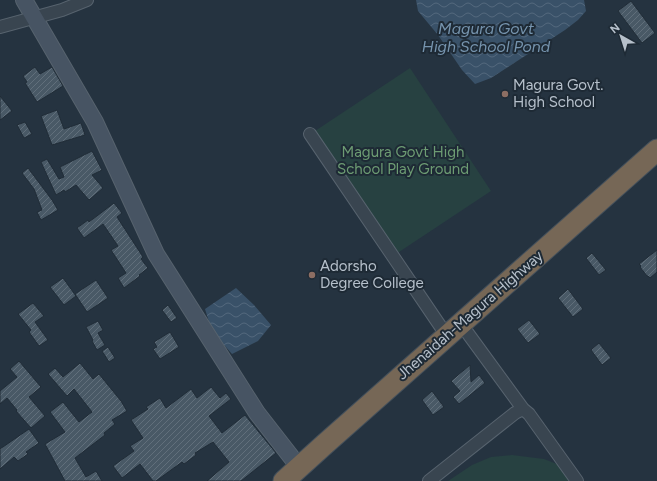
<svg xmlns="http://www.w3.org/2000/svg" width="657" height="481" font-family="Figtree,sans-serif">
<defs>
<pattern id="water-waves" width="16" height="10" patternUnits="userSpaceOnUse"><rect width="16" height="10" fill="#395168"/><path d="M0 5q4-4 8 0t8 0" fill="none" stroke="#53687c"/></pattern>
<pattern id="building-hatch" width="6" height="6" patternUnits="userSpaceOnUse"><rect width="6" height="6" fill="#495966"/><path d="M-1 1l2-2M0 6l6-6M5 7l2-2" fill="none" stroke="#616f7b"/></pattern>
</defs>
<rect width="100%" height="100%" fill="#253340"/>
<path fill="#274141" d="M 410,68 L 491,191 L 396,254 L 315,131 Z
M 512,455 L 544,459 L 562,466 L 582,481 L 448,481 L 472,465 L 491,457 Z"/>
<path fill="url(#water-waves)" d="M 416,0 L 584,0 L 586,11 L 578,20 L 565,30 L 491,78 L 475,84 L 462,70 L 438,35 L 418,11 Z
M 236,288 L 254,305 L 271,325 L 258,341 L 232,354 L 218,338 L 210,325 L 205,309 Z"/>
<path fill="url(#building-hatch)" stroke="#202c37" d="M 631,1 L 655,33 L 642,43 L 618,11 Z
M 35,67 L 40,74 L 52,67 L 63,86 L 37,102 L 25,83 L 27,82 L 23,76 Z
M 0,96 L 12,111 L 0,120 Z
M 57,110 L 64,129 L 81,123 L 85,135 L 52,145 L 41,116 Z
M 25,122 L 32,134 L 24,138 L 17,125 Z
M 92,151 L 102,170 L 92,175 L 103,188 L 89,200 L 76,185 L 65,192 L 64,190 L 56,195 L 41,162 L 47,159 L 59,179 L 64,177 L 60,167 Z
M 28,168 L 52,200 L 58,210 L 41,220 L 37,212 L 42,210 L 34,189 L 22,173 Z
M 114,203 L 122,213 L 117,217 L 143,257 L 141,259 L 148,268 L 139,275 L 140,276 L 124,288 L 118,278 L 126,273 L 111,250 L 118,246 L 103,224 L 84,238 L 77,228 L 88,220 L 89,222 Z
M 657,250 L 657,272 L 650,278 L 648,276 L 647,276 L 640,267 L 641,266 L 639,264 Z
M 592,253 L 606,270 L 599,275 L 586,258 Z
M 63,278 L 76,296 L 64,305 L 50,287 Z
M 96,280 L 108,298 L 87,312 L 75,294 Z
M 568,289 L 583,309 L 573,317 L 558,298 Z
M 33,303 L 44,316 L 35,322 L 48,340 L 39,346 L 29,332 L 31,330 L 18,314 Z
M 168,305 L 177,318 L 171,322 L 162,310 Z
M 529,320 L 540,334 L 528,343 L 517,329 Z
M 98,321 L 103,330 L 98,333 L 105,345 L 97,350 L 92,341 L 93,340 L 86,327 Z
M 170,332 L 179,347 L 160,359 L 153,349 L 157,347 L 154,342 Z
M 599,343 L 611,358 L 602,365 L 591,350 Z
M 108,347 L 115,358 L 109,362 L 102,351 Z
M 19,361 L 41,387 L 29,397 L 45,416 L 31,428 L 16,411 L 17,410 L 7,398 L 0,404 L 0,391 L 17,377 L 10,369 Z
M 80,363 L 93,379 L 99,374 L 121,401 L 127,411 L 112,420 L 115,424 L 104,433 L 105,435 L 75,458 L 86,477 L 96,471 L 102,481 L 65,481 L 45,444 L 65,432 L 50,412 L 63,402 L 79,422 L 92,412 L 74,389 L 67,396 L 48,374 L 55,368 L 63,377 Z
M 470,365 L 471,382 L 479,375 L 485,383 L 459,404 L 453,397 L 460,391 L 451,381 Z
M 211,387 L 220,398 L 226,393 L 231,399 L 209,416 L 222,433 L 245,415 L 276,453 L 241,481 L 207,481 L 229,462 L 213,442 L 195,453 L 196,455 L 184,464 L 182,462 L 156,481 L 153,481 L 140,464 L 122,478 L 113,466 L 134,451 L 130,446 L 143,438 L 131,420 L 148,409 L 146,407 L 160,398 L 166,408 L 191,389 L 197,398 Z
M 432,391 L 444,407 L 433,415 L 422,400 Z
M 29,429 L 39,443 L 26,452 L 28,454 L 18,461 L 14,457 L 0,469 L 0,449 Z"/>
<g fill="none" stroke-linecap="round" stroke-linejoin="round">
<g stroke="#57636e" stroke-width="14">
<path id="street" d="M 0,27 L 62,10 L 87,0
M 310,134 L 447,336
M 461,324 L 523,409
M 429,481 L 515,413 L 523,409 L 529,414 L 577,481"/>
</g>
<g stroke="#57636e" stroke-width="18">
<path id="secondary" d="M 24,0 L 95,122 L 156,254 L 257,413 L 299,467"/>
</g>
<g stroke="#44505b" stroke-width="23">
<path id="highway" d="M 284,481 L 325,444 L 657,150"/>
</g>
<use href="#street" stroke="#394550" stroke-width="12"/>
<use href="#secondary" stroke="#475463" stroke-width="16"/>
<use href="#highway" stroke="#766756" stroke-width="21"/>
</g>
<g fill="#8d6e63" stroke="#1e2a35" stroke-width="1.5">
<circle cx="505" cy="94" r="4"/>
<circle cx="312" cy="275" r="4"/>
</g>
<g text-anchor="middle" stroke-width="4" stroke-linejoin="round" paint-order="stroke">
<g font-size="15" fill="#b6c0cb" stroke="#1e2a35" text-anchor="start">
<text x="513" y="90">Magura Govt.<tspan x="513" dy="17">High School</tspan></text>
<text x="320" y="271">Adorsho<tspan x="320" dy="17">Degree College</tspan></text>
</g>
<g font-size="15" fill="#6d9c73" stroke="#1e2a35">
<text x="403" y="157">Magura Govt High<tspan x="403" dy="17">School Play Ground</tspan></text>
</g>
<g font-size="15" fill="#b6c0cb" stroke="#1e2a35">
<text transform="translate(470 315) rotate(-41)" y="5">Jhenaidah-Magura Highway</text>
</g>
<g font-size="16" font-style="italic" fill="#7694ae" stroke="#1e2a35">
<text x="486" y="34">Magura Govt<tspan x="486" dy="18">High School Pond</tspan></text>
</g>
</g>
<g transform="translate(621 36) rotate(321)" stroke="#1e2a35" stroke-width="3" paint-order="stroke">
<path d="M0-3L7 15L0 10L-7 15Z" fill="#b6c0cb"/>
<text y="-6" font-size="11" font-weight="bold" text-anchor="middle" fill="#b6c0cb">N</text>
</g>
</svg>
